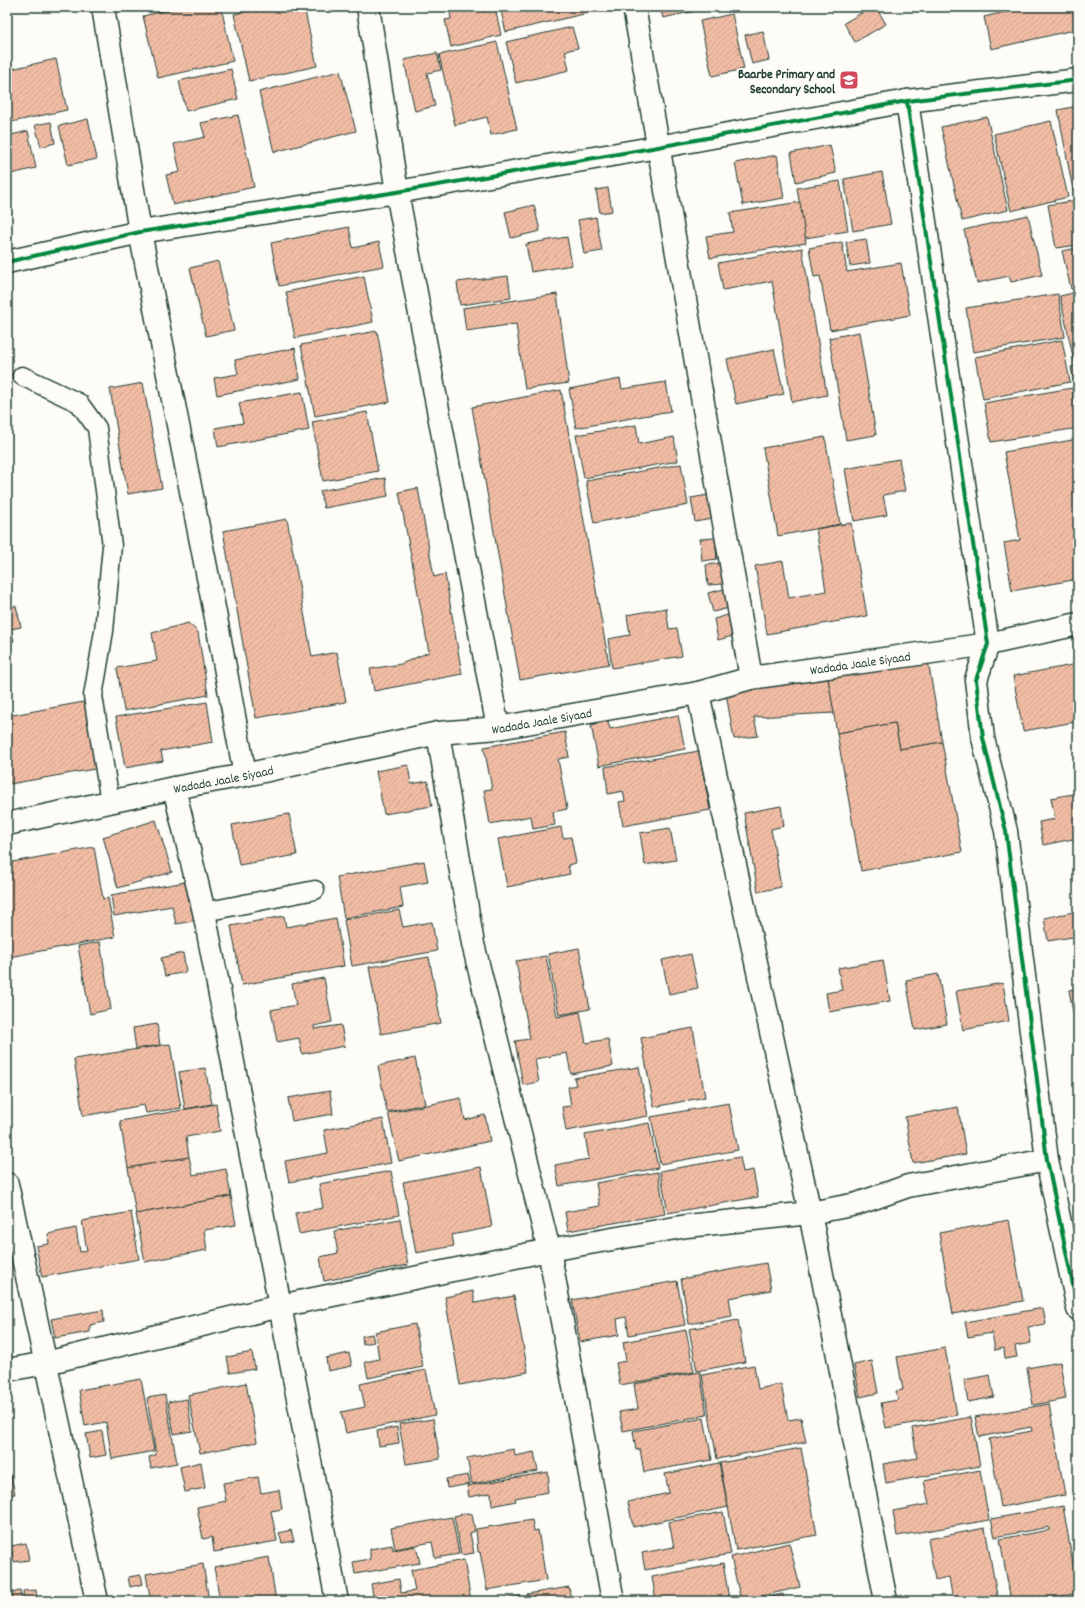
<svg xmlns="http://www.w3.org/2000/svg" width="1085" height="1608" viewBox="0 0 1085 1608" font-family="Dekko,sans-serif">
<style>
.building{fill:url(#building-hatch);stroke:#1f3d34}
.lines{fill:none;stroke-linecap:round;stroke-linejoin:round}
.service-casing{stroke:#1f3d34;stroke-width:21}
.minor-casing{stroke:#1f3d34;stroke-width:25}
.tertiary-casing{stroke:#1f3d34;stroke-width:25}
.secondary-casing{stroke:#1f3d34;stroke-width:25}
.service{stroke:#fdfcf7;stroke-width:18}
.minor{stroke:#fdfcf7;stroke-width:22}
.tertiary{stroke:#fdfcf7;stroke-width:22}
.secondary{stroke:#fdfcf7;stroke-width:22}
.cycleway-casing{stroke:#fdfcf7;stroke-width:6}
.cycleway{stroke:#00873e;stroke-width:4}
.labels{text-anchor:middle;stroke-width:3.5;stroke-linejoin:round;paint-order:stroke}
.poi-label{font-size:13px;font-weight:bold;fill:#1f3d34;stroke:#fdfcf7;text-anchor:end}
.street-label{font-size:13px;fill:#1f3d34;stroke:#fdfcf7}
</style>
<defs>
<pattern id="building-hatch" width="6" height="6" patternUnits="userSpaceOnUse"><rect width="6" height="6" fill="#f1bca4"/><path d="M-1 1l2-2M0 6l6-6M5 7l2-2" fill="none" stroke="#cea28e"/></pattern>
</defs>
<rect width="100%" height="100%" fill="#fdfcf7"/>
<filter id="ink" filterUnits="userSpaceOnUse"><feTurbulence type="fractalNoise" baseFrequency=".025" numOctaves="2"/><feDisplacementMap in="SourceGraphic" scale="8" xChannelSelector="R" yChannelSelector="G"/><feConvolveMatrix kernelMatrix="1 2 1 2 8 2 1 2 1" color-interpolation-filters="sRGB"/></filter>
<g filter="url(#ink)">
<g class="building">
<polygon points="181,7 221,7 233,61 158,78 143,16"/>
<polygon points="266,7 304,7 317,66 249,81 234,14"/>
<polygon points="449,7 495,7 501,35 451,47 445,20 451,19"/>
<polygon points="500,7 586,7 588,13 506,32"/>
<polygon points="660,7 714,7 663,18"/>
<polygon points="872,7 876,7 886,24 855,42 844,23"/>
<polygon points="1026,7 1078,7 1078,29 991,49 984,17"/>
<polygon points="732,14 744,69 712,76 700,21"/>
<polygon points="572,27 578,48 565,51 569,70 516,83 506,42"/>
<polygon points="763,31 769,60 752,64 745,35"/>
<polygon points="497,42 517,129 491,135 487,117 455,125 439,55"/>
<polygon points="437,53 441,70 427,73 435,106 415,111 404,60"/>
<polygon points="56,59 67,110 7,123 7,70"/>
<polygon points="231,69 238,99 186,111 179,81"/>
<polygon points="340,71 356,131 274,152 259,92"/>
<polygon points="1078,106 1078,195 1074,196 1058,110"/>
<polygon points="238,115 254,187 173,205 166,175 180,172 174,144 205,137 201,123"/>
<polygon points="987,117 1008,210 962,221 941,127"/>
<polygon points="88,119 97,159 68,165 59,126"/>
<polygon points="1051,121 1068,197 1011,211 994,134"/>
<polygon points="51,122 55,143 41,147 35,125"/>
<polygon points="28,131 36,168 7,175 7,136"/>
<polygon points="830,145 836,173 796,182 791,153"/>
<polygon points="777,155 784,198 743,205 735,163"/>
<polygon points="882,172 891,224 853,231 844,179"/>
<polygon points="840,181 848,231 805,238 797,188"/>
<polygon points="608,188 612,211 600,213 596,190"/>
<polygon points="1078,200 1078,245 1056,248 1048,205"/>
<polygon points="800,202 806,243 710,258 706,236 733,232 730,213"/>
<polygon points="534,205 540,231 511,238 505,212"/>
<polygon points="1028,215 1042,275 1011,282 1009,276 977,283 964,230"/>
<polygon points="596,217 602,251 584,254 578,220"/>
<polygon points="349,227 353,248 379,242 384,266 279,286 271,243"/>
<polygon points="567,237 572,265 531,272 526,244"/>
<polygon points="866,239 870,263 850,266 846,242"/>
<polygon points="842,242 847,272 901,263 910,315 830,330 820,276 814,277 809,248"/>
<polygon points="802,248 827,395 792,402 772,281 723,290 718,263"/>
<polygon points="1078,248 1078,288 1071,289 1062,251"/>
<polygon points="218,261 234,330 206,336 190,268"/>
<polygon points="364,276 373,322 295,338 286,292"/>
<polygon points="508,276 511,298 460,305 457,282"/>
<polygon points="1078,292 1078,366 1075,366 1060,296"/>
<polygon points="557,294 569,383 525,389 516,324 466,331 463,308"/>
<polygon points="1058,294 1065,337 973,352 966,308"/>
<polygon points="377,331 390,402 315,416 301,345"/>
<polygon points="859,332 876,435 846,440 829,338"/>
<polygon points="1062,340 1070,382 983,399 975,357"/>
<polygon points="295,348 300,379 217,395 214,378 238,374 235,360"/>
<polygon points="774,349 784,394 736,404 727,359"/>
<polygon points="1078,366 1078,404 1071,367"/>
<polygon points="620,379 622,389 666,382 671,411 576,428 569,389"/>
<polygon points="143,383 162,488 128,494 110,389"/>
<polygon points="1072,388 1078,428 991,442 984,403"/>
<polygon points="561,390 609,664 520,680 472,407"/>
<polygon points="302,392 309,430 218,447 215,428 243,423 239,403"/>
<polygon points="367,412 378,471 323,481 312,422"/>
<polygon points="636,425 639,444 674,437 678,461 584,478 576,435"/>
<polygon points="825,437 840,524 778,536 763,448"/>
<polygon points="1078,439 1078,579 1012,591 1004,543 1020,540 1004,452"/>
<polygon points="899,459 905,491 883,495 887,515 854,521 845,469"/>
<polygon points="681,464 688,505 594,523 586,481"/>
<polygon points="385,478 388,496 324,508 320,491"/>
<polygon points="418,488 434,577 445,574 462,674 374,691 370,669 401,664 429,652 399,492"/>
<polygon points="708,495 712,519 695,522 691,498"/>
<polygon points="287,519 312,657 337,652 346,702 256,718 223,531"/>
<polygon points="851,523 867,616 767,634 755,566 783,561 789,598 826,591 816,529"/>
<polygon points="715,538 717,559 702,561 700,539"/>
<polygon points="722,563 723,584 708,585 706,565"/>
<polygon points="728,588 733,607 713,612 708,593"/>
<polygon points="16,606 21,627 11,629 14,641 7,643 7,607"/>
<polygon points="666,608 669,629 677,628 682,656 612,668 608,639 630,635 627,615"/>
<polygon points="731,614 736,635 718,640 714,619"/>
<polygon points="188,623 198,632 208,695 124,711 117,668 157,661 152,633"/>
<polygon points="928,661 942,742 900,749 895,723 837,733 828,679"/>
<polygon points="1078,664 1078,735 1075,722 1023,731 1013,676"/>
<polygon points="828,679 834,713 754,717 758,736 734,739 725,688"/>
<polygon points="89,701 100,768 10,784 7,770 7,716"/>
<polygon points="207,702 213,742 161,751 163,761 125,768 116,717"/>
<polygon points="678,715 685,749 599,766 591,725 608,721 610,729"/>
<polygon points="895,723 900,749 942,742 962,852 861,871 837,733"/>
<polygon points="565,732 569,757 558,759 567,809 553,812 555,825 533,829 531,816 490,824 484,790 492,789 484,747"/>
<polygon points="699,751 710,810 623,826 619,802 625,801 623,791 608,794 605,767"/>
<polygon points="408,765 411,784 428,781 432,806 384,814 376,771"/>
<polygon points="1078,793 1078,838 1043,845 1039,822 1055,819 1051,798"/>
<polygon points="781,806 784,826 771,829 781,887 758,892 744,813"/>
<polygon points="289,814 297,855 239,865 232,825"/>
<polygon points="156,820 172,872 118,888 103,837"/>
<polygon points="561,827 563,838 571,837 576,863 568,865 570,874 507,887 498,839"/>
<polygon points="670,828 676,860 645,865 640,833"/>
<polygon points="94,847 103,899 108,898 115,937 9,957 7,943 7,863"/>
<polygon points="424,861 428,882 400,887 403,907 344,918 337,877"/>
<polygon points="191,881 198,920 176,924 172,906 114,916 111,895"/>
<polygon points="399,910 403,927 432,922 437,951 352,966 344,920"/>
<polygon points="1078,911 1078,936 1048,941 1044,918"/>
<polygon points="284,916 286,927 336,918 344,966 242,985 231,926"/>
<polygon points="100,942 111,1009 90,1014 78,946"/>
<polygon points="579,948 590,1009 559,1015 548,954"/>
<polygon points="183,953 186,972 165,976 161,958"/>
<polygon points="691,954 698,988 669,994 662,960"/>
<polygon points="546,956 557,1017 580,1012 586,1043 608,1039 613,1066 571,1074 567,1053 535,1059 539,1082 523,1085 515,1041 530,1039 516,961"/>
<polygon points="429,957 441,1023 381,1034 369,967"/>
<polygon points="883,960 890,1001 829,1012 826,993 842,990 838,968"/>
<polygon points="938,974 947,1024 915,1030 906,980"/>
<polygon points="324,978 332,1022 314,1026 314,1029 341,1025 345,1046 302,1054 299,1038 277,1042 271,1010 296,1005 292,984"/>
<polygon points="1003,983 1009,1021 963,1030 956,991"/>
<polygon points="1078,988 1078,1017 1074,1018 1069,990"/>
<polygon points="157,1024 160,1045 136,1049 133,1028"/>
<polygon points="693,1028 705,1097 654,1107 641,1038"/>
<polygon points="170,1044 181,1108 146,1113 144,1105 83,1116 74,1059"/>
<polygon points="415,1058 425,1104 387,1112 378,1066"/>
<polygon points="639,1067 648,1116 566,1131 562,1107 571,1106 568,1087 576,1085 574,1078"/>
<polygon points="205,1068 212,1104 185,1109 179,1072"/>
<polygon points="330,1091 333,1114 292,1121 288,1098"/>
<polygon points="461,1098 465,1120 485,1115 490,1141 399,1161 388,1113"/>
<polygon points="729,1103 738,1150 660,1164 651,1117"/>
<polygon points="216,1104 220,1131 186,1137 189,1157 128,1168 120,1121"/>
<polygon points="958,1107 966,1154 913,1163 905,1117"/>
<polygon points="383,1119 391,1163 289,1182 285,1161 328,1153 324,1130"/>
<polygon points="649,1123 658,1168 559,1186 555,1165 589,1159 585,1135"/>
<polygon points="189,1157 193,1175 226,1169 231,1196 136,1214 128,1168"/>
<polygon points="740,1157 743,1172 753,1170 758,1197 668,1213 660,1171"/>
<polygon points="481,1167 492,1227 452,1235 454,1246 416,1253 403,1182"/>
<polygon points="391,1171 399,1215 299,1234 295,1213 323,1208 319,1184"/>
<polygon points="658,1172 665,1214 568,1231 565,1212 600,1206 596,1183"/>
<polygon points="231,1196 236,1225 204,1230 207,1250 145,1262 136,1214"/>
<polygon points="131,1212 139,1259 42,1277 36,1246 49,1244 48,1234 76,1228 80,1252 87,1251 82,1221"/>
<polygon points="400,1219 408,1265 324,1281 320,1257 338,1253 334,1231"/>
<polygon points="1009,1220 1023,1301 953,1314 939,1233"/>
<polygon points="766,1263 771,1290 729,1298 732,1316 689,1324 681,1279"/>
<polygon points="677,1281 685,1325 629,1335 626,1317 617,1319 619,1335 580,1342 572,1300"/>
<polygon points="473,1291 475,1303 514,1296 528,1372 460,1385 445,1297"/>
<polygon points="1043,1308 1046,1324 1028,1327 1031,1343 1015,1346 1017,1357 1005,1359 1004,1348 995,1350 992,1333 968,1337 965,1322"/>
<polygon points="103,1310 104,1322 90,1325 90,1332 55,1338 51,1319"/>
<polygon points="738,1320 745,1362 697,1371 689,1329"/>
<polygon points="415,1324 423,1367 368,1378 365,1362 379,1359 375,1332"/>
<polygon points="686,1330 694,1372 620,1385 616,1363 626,1361 623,1342"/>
<polygon points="372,1334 374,1342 363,1344 362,1336"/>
<polygon points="945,1348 957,1415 886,1428 881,1403 898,1400 896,1391 903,1390 897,1357"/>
<polygon points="252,1352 255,1369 230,1373 227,1357"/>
<polygon points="349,1353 352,1366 328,1371 326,1358"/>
<polygon points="872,1361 878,1393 860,1397 854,1365"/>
<polygon points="1060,1362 1066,1399 1033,1405 1027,1368"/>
<polygon points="754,1365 758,1389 781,1384 788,1420 801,1418 806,1442 717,1459 702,1375"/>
<polygon points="426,1370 435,1415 346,1433 341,1412 365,1407 360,1384"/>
<polygon points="700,1372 707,1415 623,1431 619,1412 638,1409 634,1384"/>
<polygon points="990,1375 994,1397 968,1402 964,1380"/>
<polygon points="141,1379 154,1451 112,1459 106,1422 85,1426 79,1390"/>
<polygon points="246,1383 257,1442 200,1453 188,1395"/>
<polygon points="165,1395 177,1463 151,1468 149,1457 156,1455 147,1398"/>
<polygon points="187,1399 192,1431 174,1434 168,1402"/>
<polygon points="1049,1404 1065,1495 1001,1507 989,1439 1032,1431 1031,1427 979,1437 975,1417"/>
<polygon points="971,1417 980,1466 886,1483 883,1464 917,1458 912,1428"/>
<polygon points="704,1418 712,1460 644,1472 640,1449 636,1450 633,1431"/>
<polygon points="433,1419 440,1459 406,1464 399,1424"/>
<polygon points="397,1427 399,1443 379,1446 377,1431"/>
<polygon points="102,1431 106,1455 90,1458 86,1434"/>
<polygon points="801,1448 817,1535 736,1550 720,1463"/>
<polygon points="514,1449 515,1456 534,1452 538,1471 472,1484 467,1458"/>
<polygon points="201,1462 205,1488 185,1492 180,1467"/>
<polygon points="719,1463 728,1507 633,1527 628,1502 669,1493 665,1474"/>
<polygon points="980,1470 989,1520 897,1536 893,1511 929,1504 924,1481"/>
<polygon points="548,1472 549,1482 547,1483 548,1492 515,1498 516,1501 492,1506 491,1493 469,1497 467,1486"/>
<polygon points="11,1475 15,1494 7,1495 7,1476"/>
<polygon points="468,1475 470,1484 447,1488 446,1479"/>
<polygon points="258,1477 261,1493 279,1490 282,1509 271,1511 277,1541 214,1552 212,1537 203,1539 197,1507 226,1501 223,1483"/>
<polygon points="1063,1506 1078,1593 1035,1601 1011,1601 1000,1539 1049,1530 1049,1527 995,1537 991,1519"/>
<polygon points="723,1512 731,1554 645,1570 642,1553 674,1547 669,1522"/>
<polygon points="467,1513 472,1514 475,1531 470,1533 474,1553 461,1555 454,1516"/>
<polygon points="452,1517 459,1554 435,1558 432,1542 395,1549 391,1528"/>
<polygon points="532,1520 534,1531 538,1530 546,1580 487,1590 480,1552 478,1552 476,1529"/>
<polygon points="985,1528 998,1601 953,1601 949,1577 935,1580 928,1539"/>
<polygon points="291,1530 294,1541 282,1543 279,1533"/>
<polygon points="26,1543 29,1560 14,1562 11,1546"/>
<polygon points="789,1543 800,1587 741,1601 731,1557"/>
<polygon points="392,1545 393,1550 416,1546 420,1563 355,1574 353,1562 370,1559 370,1549"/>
<polygon points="269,1557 276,1601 220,1601 214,1567"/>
<polygon points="464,1560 471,1601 374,1601 371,1584 399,1579 401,1593 415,1591 411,1570"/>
<polygon points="723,1563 729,1599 721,1601 656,1601 652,1577"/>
<polygon points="203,1564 209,1601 130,1601 150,1598 146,1574"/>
<polygon points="141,1575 143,1584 130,1587 128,1577"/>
<polygon points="569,1587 571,1601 528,1601 527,1594"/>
<polygon points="36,1590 37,1601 24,1601 23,1591"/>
<polygon points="20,1591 22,1601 7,1601 7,1594"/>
<polygon points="783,1594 784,1601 752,1601"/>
<polygon points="521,1596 522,1601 497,1601 496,1600"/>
</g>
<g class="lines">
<defs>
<g id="service">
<polyline points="22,376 79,403 97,428 112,546 104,631 93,696 110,802"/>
<polyline points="204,912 315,890"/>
</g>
<g id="minor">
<polyline points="103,7 140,232 215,613 245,775"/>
<polyline points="368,7 397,192 498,728"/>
<polyline points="634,7 751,678"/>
<polyline points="907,101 988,644 976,680 983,738 1006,831 1047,1160 1078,1309"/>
<polyline points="7,262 140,232 397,192 658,147 907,101 1078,80"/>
<polyline points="698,693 810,1213 886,1601"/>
<polyline points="438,733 473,944 549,1250 613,1601"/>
<polyline points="174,788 204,912 337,1601"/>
<polyline points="7,1370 46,1363 280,1306 549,1250 687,1226 810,1213 857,1204 908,1186 1047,1160"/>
</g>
<polyline id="tertiary" points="7,1184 97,1601"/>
<g id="secondary">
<path id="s1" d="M7,824l167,-36 71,-13 193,-42 60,-5 200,-35 53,-15 237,-34 90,-20"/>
</g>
</defs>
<use href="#service" class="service-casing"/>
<use href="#minor" class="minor-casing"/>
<use href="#tertiary" class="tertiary-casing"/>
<use href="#secondary" class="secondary-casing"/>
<use href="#service" class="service"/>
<use href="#minor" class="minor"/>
<use href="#tertiary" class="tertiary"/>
<use href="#secondary" class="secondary"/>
<defs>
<g id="cycleway">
<polyline points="907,101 988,644 976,680 983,738 1006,831 1047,1160 1078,1309"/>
<polyline points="7,262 140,232 397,192 658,147 907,101 1078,80"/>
</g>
</defs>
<use href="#cycleway" class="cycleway-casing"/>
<use href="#cycleway" class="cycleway"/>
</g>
</g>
<defs>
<symbol id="school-square" viewBox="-11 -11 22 22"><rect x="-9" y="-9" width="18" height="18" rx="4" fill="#d1495b" stroke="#fdfcf7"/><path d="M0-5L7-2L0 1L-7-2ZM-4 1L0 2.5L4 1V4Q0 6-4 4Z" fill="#fff"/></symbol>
</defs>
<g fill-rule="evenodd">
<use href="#school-square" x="838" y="69" width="22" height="22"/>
</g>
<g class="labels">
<g class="poi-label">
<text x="835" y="78">Baarbe Primary and<tspan x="835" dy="15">Secondary School</tspan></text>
</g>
<g class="street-label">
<text dy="5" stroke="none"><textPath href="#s1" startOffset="869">Wadada Jaale Siyaad</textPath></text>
<text dy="5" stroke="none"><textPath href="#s1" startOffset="545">Wadada Jaale Siyaad</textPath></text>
<text dy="5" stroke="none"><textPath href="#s1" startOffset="221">Wadada Jaale Siyaad</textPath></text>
</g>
</g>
<rect width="1085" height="1608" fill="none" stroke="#fdfcf7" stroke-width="24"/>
<rect x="12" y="12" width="1061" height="1584" fill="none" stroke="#1f3d34" stroke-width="1.5" filter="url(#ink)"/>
</svg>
